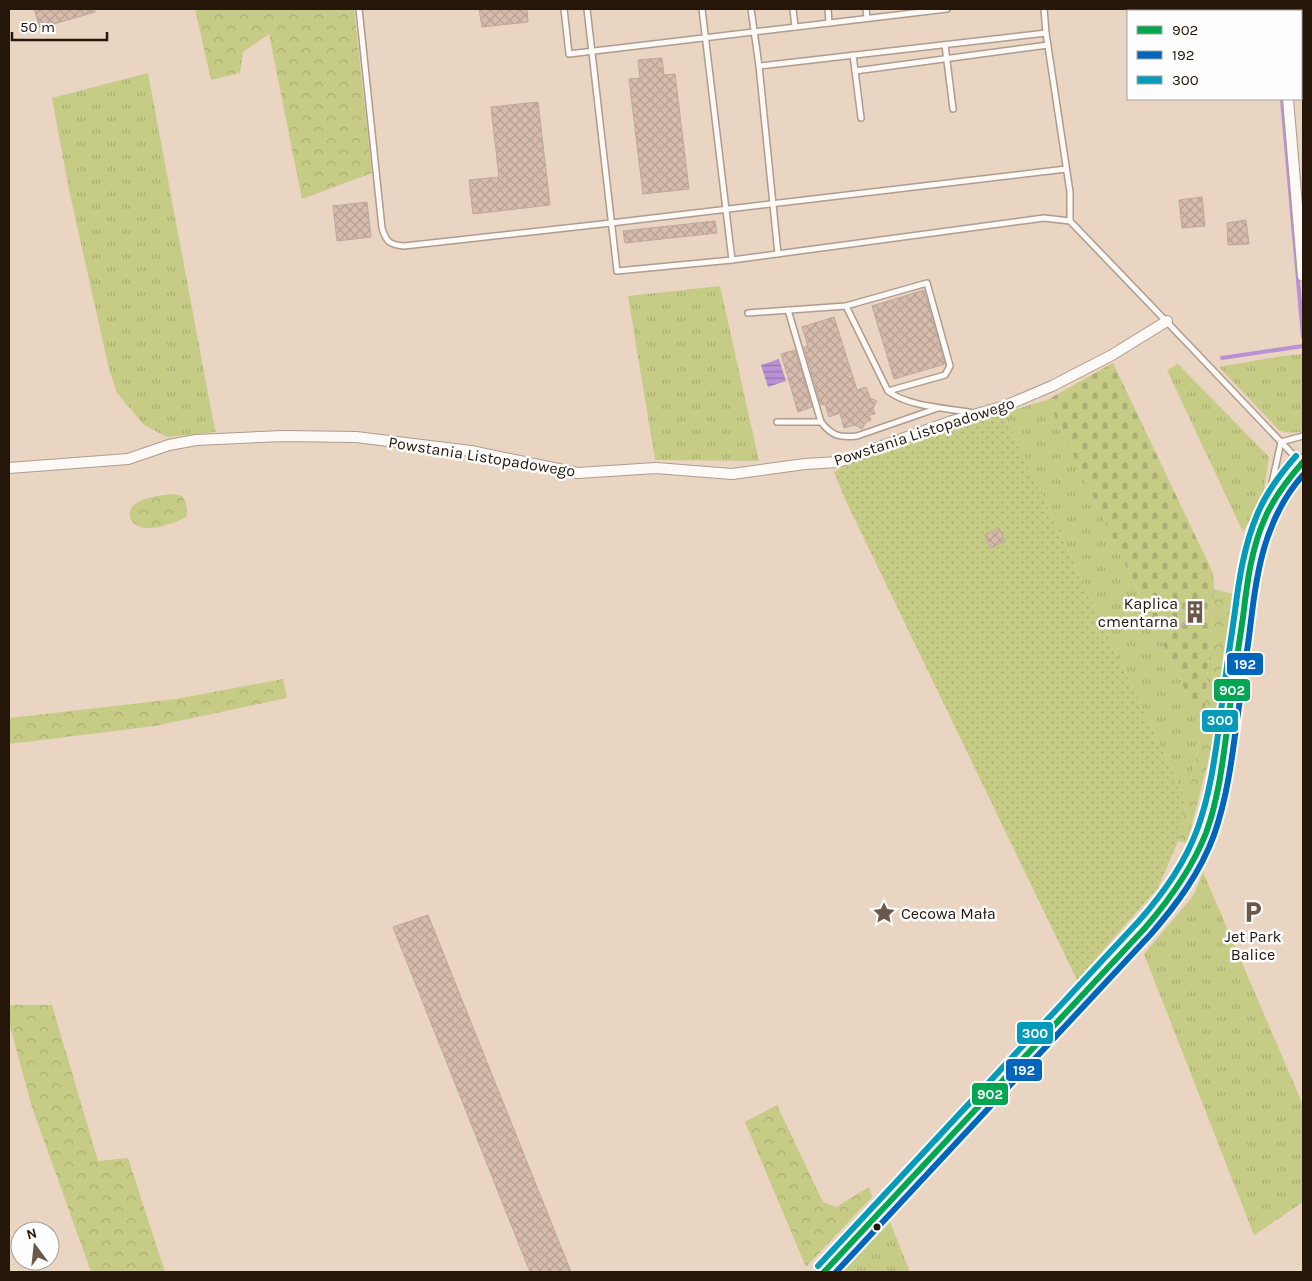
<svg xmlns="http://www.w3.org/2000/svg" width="1312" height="1281" viewBox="0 0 1312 1281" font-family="Karla,sans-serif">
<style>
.grass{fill:url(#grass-tufts)}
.forest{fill:url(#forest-crowns)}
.cemetery{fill:url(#cemetery-stones)}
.park{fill:url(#park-dots)}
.water{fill:url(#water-rules)}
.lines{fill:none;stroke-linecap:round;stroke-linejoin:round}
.stream{stroke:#b792d4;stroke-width:4}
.building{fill:url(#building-cross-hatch);stroke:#bca99d}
.lane-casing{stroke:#ae9c8e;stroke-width:8}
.street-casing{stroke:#ae9c8e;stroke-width:12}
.secondary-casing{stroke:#ae9c8e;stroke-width:18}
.lane{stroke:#fcf9f6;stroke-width:5}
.street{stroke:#fcf9f6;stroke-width:10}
.secondary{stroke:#fcf9f6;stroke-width:15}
.bus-1-casing{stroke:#fdfdfd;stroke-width:10}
.bus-2-casing{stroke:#fdfdfd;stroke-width:10}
.bus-3-casing{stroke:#fdfdfd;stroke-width:10}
.bus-1{stroke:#00a651;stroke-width:6}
.bus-2{stroke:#0065bd;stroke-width:6}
.bus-3{stroke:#049aba;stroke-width:6}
.bus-dot{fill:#251609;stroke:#fdfdfd;stroke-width:2}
.labels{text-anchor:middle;stroke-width:5;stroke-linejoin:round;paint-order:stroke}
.street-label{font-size:16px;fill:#251609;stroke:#fdfdfd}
.poi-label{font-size:16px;fill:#251609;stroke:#fdfdfd;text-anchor:end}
.line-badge{stroke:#fdfdfd;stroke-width:2}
.badge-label{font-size:14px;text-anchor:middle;font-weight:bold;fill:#fff}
</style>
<defs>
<pattern id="grass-tufts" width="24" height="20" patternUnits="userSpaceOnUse" patternTransform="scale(1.25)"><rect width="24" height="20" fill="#c6cc85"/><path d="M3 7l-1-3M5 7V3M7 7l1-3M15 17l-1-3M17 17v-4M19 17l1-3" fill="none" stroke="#aaae72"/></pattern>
<pattern id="forest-crowns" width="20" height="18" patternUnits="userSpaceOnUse" patternTransform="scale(1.25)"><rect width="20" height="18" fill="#c6cc85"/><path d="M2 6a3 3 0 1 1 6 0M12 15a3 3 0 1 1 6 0" fill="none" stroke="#aaae72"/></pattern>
<pattern id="cemetery-stones" width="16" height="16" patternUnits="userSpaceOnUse" patternTransform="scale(1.25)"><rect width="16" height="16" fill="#c6cc85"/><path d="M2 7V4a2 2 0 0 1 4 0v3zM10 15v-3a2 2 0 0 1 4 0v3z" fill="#aaae72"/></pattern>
<pattern id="park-dots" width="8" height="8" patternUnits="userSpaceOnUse" patternTransform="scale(1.25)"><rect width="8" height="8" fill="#c6cc85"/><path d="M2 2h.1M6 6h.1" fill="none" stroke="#aaae72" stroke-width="1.8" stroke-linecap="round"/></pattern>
<pattern id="water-rules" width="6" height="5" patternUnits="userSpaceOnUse" patternTransform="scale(1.25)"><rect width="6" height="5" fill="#b792d4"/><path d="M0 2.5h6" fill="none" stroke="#9576aa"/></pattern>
<pattern id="building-cross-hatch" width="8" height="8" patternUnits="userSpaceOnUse" patternTransform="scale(1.25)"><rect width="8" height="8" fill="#d7bbac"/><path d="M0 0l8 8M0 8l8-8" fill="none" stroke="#b8a093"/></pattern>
</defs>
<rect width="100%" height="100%" fill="#ead4c2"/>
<g class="grass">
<polygon points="148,73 213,420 216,432 167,437 144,425 117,393 109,369 69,190 52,98"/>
<polygon points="720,286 759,461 655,460 628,296"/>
<path d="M1303,354v77c-8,2 -14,2 -23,0l-61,-64 63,-11z"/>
<polygon points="1178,364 1269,457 1263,497 1243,532 1167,370"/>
<polygon points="1047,400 1203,728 1186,800 1003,413"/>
<polygon points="1203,872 1303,1105 1303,1202 1254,1235 1144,954 1194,895"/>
<polygon points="890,1222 910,1272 838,1272"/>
</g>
<g class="forest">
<polygon points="195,9 354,9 372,173 302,199 269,34 243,52 240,73 211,80"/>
<path d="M174,494l8,2c4,7 7,13 4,21 -11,6 -33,14 -45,10 -5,-1 -10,-5 -11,-10 -4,-19 32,-22 44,-23z"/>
<polygon points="1214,589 1237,595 1220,716 1187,843 1178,841 1186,800 1203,728"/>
<polygon points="283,679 287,698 155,726 9,744 9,718 176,699"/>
<polygon points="9,1005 52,1005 98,1161 128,1158 165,1272 91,1272 32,1107 9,1023"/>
<polygon points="777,1105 823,1202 836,1207 869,1187 872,1197 806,1267 745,1122"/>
</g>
<polygon class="cemetery" points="1113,363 1213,573 1214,589 1203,728 1047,400"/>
<polygon class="park" points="1003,413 1186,800 1178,841 1158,888 1077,980 845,499 834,472 856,460 959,422"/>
<polygon class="water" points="779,359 786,381 768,387 761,365"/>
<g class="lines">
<g class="stream">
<polyline points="1274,9 1274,11"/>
<polyline points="1282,99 1303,337"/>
<polyline points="1222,358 1303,346"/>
</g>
</g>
<g class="building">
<polygon points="34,9 94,9 95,12 40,28"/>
<polygon points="479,9 527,9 528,22 482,27"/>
<polygon points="662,58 664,75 675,74 689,189 643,194 629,79 640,78 638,60"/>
<polygon points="538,102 550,205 473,214 469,180 499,177 491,107"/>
<polygon points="1202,197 1205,226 1182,228 1179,200"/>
<polygon points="367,202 371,237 337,241 333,206"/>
<polygon points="1246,220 1249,244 1228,245 1227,223"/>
<polygon points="715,221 717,233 625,243 623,231"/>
<polygon points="924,290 945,364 894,379 872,306"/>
<polygon points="834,317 857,390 866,387 870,398 877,401 873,408 875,414 869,415 871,420 866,422 862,429 855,425 844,428 840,413 829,417 825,404 821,405 804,347 808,346 802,327"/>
<polygon points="795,350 812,407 798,412 781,354"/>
<polygon points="999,528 1005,541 991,548 985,535"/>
<polygon points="1197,603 1204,604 1201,624 1180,626 1189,618 1184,607 1190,604"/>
<polygon points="428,915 571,1272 530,1272 393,927"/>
</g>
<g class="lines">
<defs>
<g id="lane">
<path d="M359,9l23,219c4,14 8,17 22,18l207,-23 455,-54"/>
<polyline points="564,9 569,54 947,9"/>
<polyline points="587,9 617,271 732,260 1044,218 1070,221 1188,344 1300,462"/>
<polyline points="702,9 732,260"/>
<polyline points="751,9 759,66 778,254"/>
<polyline points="793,9 795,27"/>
<polyline points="828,9 829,23"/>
<polyline points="866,9 867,18"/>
<polyline points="1044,9 1046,33 1070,192 1070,221"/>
<polyline points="945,45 953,109"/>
<polyline points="853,55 861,118"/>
<polyline points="759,66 1046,33"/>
<polyline points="855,71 1048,45"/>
<polyline points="846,306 927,283 950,366 945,375 888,391"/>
<path d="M788,310l33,112c11,14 19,16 36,14l81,-28"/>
<path d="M748,313l98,-7 42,85c20,16 60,17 86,22"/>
<polyline points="777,422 821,422"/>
<polyline points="1272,495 1272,483 1281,442 1303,436"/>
</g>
<g id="street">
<polyline points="1280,9 1280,11"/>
<polyline points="1288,99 1303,276"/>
<polyline points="9,468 128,459 169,445 196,440 283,436 356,437 471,451 578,473 656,468 732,474 805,464 838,462 952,421 1005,406 1052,386 1112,355 1167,321"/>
</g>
<path id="secondary" d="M824,1272l321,-344c21,-24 42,-50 55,-81 17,-39 23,-83 28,-125 4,-31 9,-62 13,-94 9,-64 14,-118 62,-166"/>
</defs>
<use href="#lane" class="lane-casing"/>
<use href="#street" class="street-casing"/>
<use href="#secondary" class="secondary-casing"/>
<use href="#lane" class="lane"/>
<use href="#street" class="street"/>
<use href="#secondary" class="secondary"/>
<defs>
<path id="bus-1" d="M824,1272l321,-344c25,-29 47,-59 61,-95 13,-36 17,-74 22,-111 4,-35 10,-70 15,-105 4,-33 8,-68 22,-99 9,-21 23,-39 38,-56"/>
<path id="bus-2" d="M836,1272l315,-338c26,-30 49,-61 63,-99 13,-37 18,-76 23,-115 4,-27 8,-55 12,-83 7,-59 13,-116 54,-162"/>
<path id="bus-3" d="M818,1266l320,-344c25,-28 46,-57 59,-92 13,-35 18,-73 23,-110 4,-37 10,-73 15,-109 4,-32 9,-65 22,-96 9,-22 23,-41 39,-59"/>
</defs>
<use href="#bus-1" class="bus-1-casing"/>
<use href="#bus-2" class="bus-2-casing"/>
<use href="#bus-3" class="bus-3-casing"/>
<use href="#bus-1" class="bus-1"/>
<use href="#bus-2" class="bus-2"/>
<use href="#bus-3" class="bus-3"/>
</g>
<defs>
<symbol id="building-bare" viewBox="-9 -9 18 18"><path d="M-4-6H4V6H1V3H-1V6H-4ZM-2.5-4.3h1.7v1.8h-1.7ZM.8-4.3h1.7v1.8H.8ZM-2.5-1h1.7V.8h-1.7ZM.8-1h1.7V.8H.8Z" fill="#6a584a" stroke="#fdfdfd" stroke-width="2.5" paint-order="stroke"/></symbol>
<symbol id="parking-bare" viewBox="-9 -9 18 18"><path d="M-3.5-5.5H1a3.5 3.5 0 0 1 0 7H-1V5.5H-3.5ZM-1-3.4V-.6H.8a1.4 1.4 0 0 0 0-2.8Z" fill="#6a584a" stroke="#fdfdfd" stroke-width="2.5" paint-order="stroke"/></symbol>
<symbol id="sight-bare" viewBox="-9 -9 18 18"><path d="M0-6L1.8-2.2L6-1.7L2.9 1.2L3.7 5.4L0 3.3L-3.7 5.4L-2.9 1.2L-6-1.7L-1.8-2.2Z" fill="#6a584a" stroke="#fdfdfd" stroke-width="2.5" paint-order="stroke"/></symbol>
</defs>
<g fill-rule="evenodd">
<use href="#building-bare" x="1179" y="596" width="32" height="32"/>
<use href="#parking-bare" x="1237" y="896" width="32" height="32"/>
<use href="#sight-bare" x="868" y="897" width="32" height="32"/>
</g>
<circle class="bus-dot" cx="877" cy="1227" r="4.5"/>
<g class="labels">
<g class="street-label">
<text transform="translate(924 431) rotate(-18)" y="6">Powstania Listopadowego</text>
<text transform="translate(482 456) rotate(9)" y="6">Powstania Listopadowego</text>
</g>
<g class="poi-label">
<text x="1178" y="609">Kaplica<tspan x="1178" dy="18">cmentarna</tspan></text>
<text x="901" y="919" text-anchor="start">Cecowa Mała</text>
<text x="1253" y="942" text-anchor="middle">Jet Park<tspan x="1253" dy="18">Balice</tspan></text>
</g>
</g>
<g class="line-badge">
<rect x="1226" y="652" width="38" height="24" rx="5" fill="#0065bd"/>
<rect x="1213" y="678" width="38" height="24" rx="5" fill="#00a651"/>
<rect x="1201" y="709" width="38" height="24" rx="5" fill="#049aba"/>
<rect x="1016" y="1021" width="38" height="24" rx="5" fill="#049aba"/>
<rect x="1005" y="1058" width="38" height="24" rx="5" fill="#0065bd"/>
<rect x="971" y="1082" width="38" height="24" rx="5" fill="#00a651"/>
</g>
<g class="badge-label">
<text x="1245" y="669">192</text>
<text x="1232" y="695">902</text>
<text x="1220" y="725">300</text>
<text x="1035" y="1038">300</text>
<text x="1024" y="1075">192</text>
<text x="990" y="1099">902</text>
</g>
<rect width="1312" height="1281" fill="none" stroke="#251609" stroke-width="20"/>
<rect x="1127" y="10" width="175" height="90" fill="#fdfdfd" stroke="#a7a19b"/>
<rect x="1137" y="26" width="25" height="8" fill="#00a651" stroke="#a7a19b"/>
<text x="1172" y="35" font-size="15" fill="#251609">902</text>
<rect x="1137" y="51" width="25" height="8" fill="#0065bd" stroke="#a7a19b"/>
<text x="1172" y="60" font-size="15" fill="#251609">192</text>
<rect x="1137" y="76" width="25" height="8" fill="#049aba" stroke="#a7a19b"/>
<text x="1172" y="85" font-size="15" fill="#251609">300</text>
<g transform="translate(35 1246) rotate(345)"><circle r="24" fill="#fdfdfd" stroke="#a7a19b"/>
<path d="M0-4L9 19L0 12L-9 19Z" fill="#6a584a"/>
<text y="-8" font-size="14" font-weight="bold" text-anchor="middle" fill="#251609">N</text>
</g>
<path d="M12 32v8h95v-8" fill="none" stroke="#251609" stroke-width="2.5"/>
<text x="20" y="32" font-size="15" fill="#251609" stroke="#fdfdfd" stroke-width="4" paint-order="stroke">50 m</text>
</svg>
